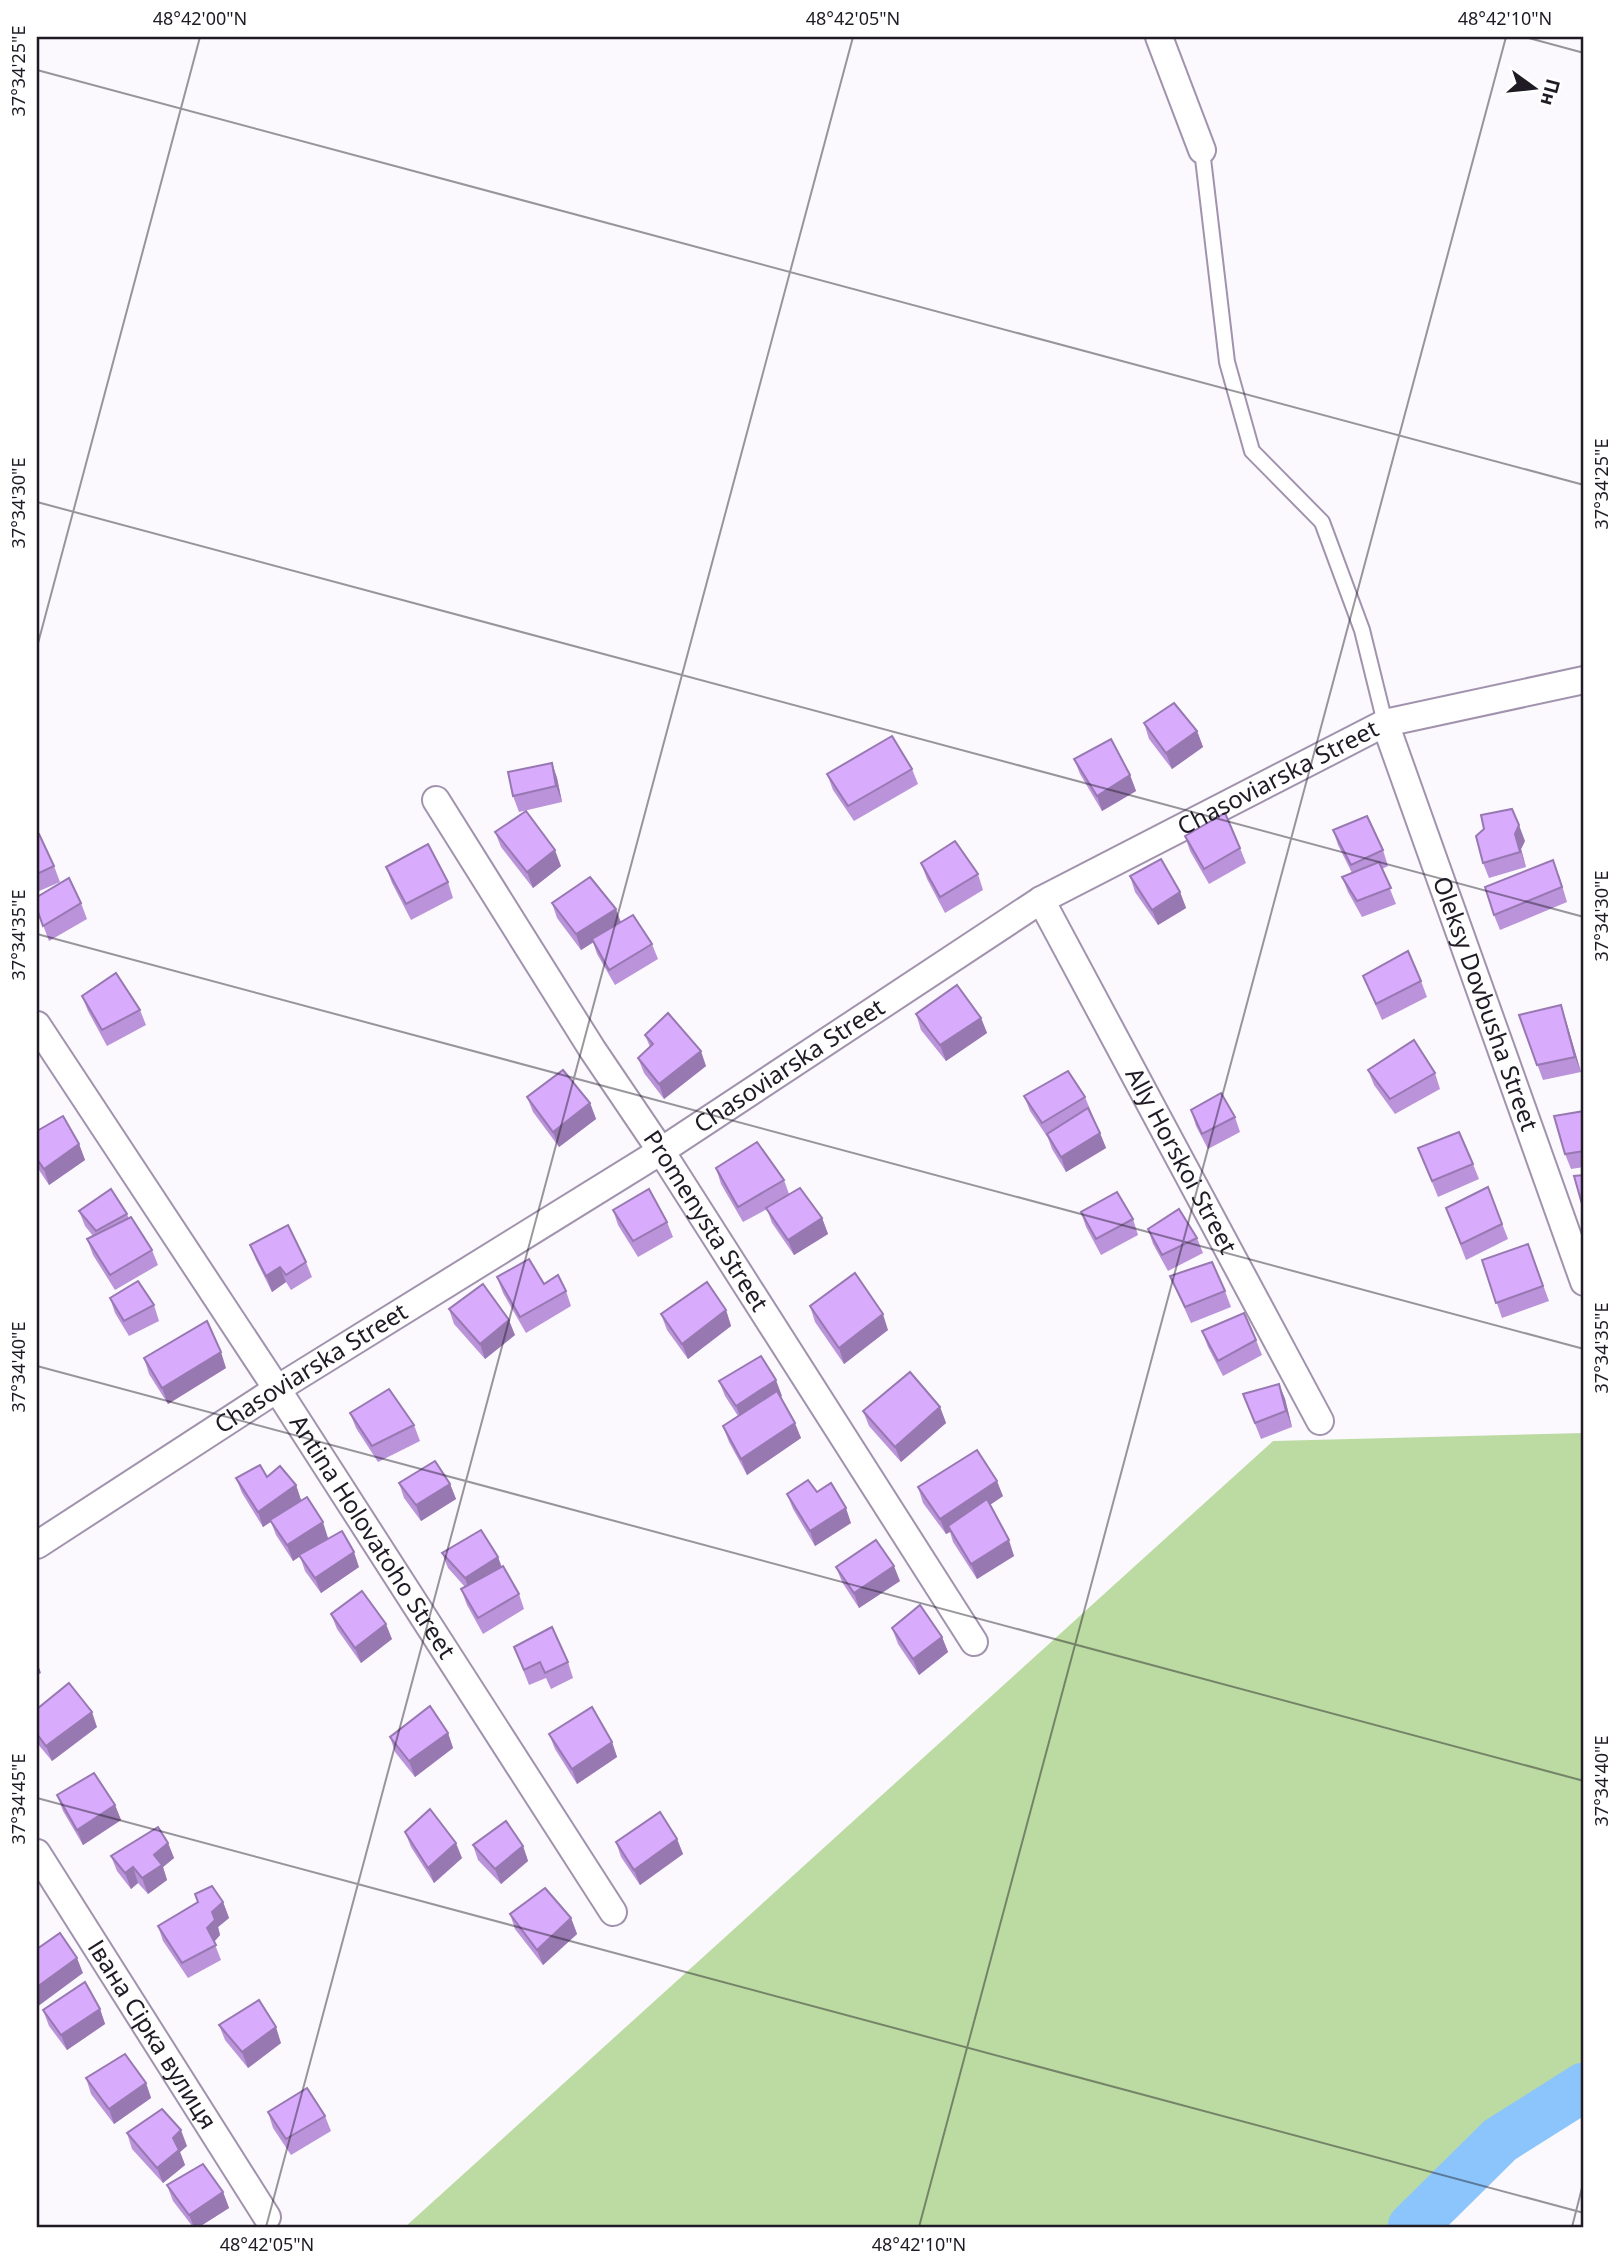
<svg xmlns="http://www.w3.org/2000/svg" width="1621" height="2264" viewBox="0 0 1621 2264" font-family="'Noto Sans',sans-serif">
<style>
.green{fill:#bcdba2}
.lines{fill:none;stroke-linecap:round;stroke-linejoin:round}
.river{stroke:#8bc5fb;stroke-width:49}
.service-casing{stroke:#a193ad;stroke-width:18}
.minor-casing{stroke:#a193ad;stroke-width:30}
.service{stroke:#fff;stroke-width:14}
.minor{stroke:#fff;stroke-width:26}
.wall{fill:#ba93da}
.shaded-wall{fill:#9778b1}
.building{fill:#d8abfd;stroke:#9778b1;stroke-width:2}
.ticks{fill:none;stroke:#1f1a24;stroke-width:2;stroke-opacity:0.45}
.labels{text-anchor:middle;stroke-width:5;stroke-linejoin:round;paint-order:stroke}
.street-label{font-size:24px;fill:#1f1a24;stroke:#fff}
.neatline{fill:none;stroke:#1f1a24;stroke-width:2.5}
.ticks-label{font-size:18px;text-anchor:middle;fill:#1f1a24}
</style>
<rect width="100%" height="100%" fill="#fbf8fe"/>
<polygon class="green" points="1584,1433 1584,2087 1500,2140 1412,2227 405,2227 1273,1441"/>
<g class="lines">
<polyline class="river" points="1412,2227 1500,2140 1584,2087"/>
<defs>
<polyline id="service" points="1202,150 1227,362 1252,451 1322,522 1362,630 1385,723"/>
<g id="minor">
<polyline points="1159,37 1202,150"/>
<path id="s1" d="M1385,723l199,559"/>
<path id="s2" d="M436,800l156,249 69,102 313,491"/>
<path id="s3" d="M1041,900l279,521"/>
<path id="s4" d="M37,1025l240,364 336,523"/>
<path id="s5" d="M37,1545l240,-156 384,-238 380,-251 344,-177 199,-43"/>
<path id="s6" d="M37,1853l230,364"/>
</g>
</defs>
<use href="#service" class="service-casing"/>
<use href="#minor" class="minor-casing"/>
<use href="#service" class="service"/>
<use href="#minor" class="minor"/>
</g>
<g class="wall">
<polygon points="1144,723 1197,731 1203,747 1172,769 1149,739"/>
<polygon points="1074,759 1130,775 1136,791 1102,811 1080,774"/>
<polygon points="552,763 557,778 562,802 519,812 513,796"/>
<polygon points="912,769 918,784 854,821 833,790 827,774"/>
<polygon points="1333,830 1383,850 1388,866 1382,869 1396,904 1362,917 1348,892 1342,877 1352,873 1338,845"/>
<polygon points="495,832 561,866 533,888 501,847"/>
<polygon points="37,835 54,866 60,882 37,892"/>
<polygon points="1185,836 1240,848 1246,863 1209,884 1190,851"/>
<polygon points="1525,841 1521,849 1526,867 1489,878 1483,863"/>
<polygon points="921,863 978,874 983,890 945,913 927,879"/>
<polygon points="386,867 448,882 453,898 411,920 392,883"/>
<polygon points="1559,875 1567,902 1500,930 1494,915"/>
<polygon points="1130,876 1180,892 1186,908 1158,925 1135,892"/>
<polygon points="81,903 87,919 49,941 37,909"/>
<polygon points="552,903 616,909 621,922 652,944 658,959 615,985 597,954 593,942 581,950 557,918"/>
<polygon points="1363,976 1421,981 1427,997 1382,1020"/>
<polygon points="82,996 140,1010 146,1025 107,1046 88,1011"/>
<polygon points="916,1014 981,1018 987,1033 946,1061 921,1030"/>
<polygon points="1519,1015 1566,1021 1581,1072 1543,1080"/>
<polygon points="645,1035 706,1066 664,1099 644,1073 638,1058 650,1047"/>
<polygon points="1368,1070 1435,1073 1440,1089 1395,1114 1374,1085"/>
<polygon points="1024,1096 1085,1097 1106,1148 1066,1172 1052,1149 1048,1138 1030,1111"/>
<polygon points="527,1097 590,1103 596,1119 559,1147 533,1112"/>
<polygon points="1191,1110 1235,1117 1240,1132 1208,1149 1196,1126"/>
<polygon points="1584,1111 1584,1167 1571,1169 1565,1154"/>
<polygon points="37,1131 79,1144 85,1160 49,1185 37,1167"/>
<polygon points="1418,1148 1473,1164 1479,1179 1438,1197"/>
<polygon points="716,1168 784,1180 789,1194 822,1218 828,1234 794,1255 772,1223 767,1209 743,1222 721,1184"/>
<polygon points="1488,1187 1508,1239 1466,1260 1446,1208"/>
<polygon points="613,1210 667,1222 673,1237 638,1257 618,1225"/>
<polygon points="79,1211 127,1214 129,1219 152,1250 158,1265 115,1290 93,1255 87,1239 93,1236 85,1226"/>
<polygon points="1081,1212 1133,1219 1138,1235 1101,1255 1086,1227"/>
<polygon points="1148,1229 1197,1238 1203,1253 1168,1271 1153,1244"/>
<polygon points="1528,1244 1549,1301 1502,1318 1482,1260"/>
<polygon points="250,1245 306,1262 312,1277 291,1290 286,1282 272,1292 256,1260"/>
<polygon points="1170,1276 1225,1291 1231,1307 1191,1323"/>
<polygon points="497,1277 544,1284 566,1291 571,1306 526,1333 503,1293"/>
<polygon points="110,1298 154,1305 159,1321 129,1336 115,1313"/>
<polygon points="810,1306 888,1330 844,1364 815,1322"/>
<polygon points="449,1309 515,1335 485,1359 454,1324"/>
<polygon points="726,1310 731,1326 688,1359 667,1330 661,1314"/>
<polygon points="1202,1331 1256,1340 1262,1355 1223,1376 1208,1347"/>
<polygon points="144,1358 226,1368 168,1404 149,1374"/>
<polygon points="719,1381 782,1396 780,1397 801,1438 747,1475 729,1442 723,1426 738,1416 725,1396"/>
<polygon points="1279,1384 1285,1399 1292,1427 1261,1439 1243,1394"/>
<polygon points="940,1407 946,1423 901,1462 869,1426 863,1411"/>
<polygon points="350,1413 414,1425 420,1441 378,1462 356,1428"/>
<polygon points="267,1477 296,1485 301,1500 328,1538 315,1546 359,1567 321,1593 305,1571 300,1556 293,1561 276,1535 271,1522 263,1527 242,1493 236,1478"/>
<polygon points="399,1483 450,1484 456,1499 421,1521 404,1498"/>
<polygon points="918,1487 1003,1496 990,1505 1014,1556 977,1579 953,1542 950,1532 946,1534 923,1503"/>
<polygon points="817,1492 851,1523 815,1546 793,1509 787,1494"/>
<polygon points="442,1553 498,1557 502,1567 519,1594 524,1609 483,1634 467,1605 461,1589 465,1587 448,1568"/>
<polygon points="836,1567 900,1581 859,1608 842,1582"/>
<polygon points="331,1614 392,1639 361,1663 337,1629"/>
<polygon points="892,1628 942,1637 948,1652 919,1675 898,1644"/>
<polygon points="514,1647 568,1662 573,1678 551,1689 546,1678 529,1685"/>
<polygon points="37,1709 97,1727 52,1761 37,1743"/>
<polygon points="448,1733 453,1748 415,1777 395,1752 390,1737"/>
<polygon points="549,1734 612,1742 617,1757 577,1784 555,1749"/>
<polygon points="57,1795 115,1805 121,1820 83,1845 63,1811"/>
<polygon points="405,1832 462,1858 434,1883 411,1847"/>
<polygon points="677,1839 683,1854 640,1885 621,1857 616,1842"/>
<polygon points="168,1843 174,1858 163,1867 167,1880 148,1894 138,1883 131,1889 117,1871 111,1856"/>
<polygon points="473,1845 523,1846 528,1861 501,1884 478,1860"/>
<polygon points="223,1902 229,1918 218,1927 220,1935 214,1942 221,1960 188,1978 163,1941 158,1926"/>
<polygon points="510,1914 571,1918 577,1934 543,1965 515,1929"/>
<polygon points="100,2009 105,2024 67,2050 49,2026 43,2010"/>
<polygon points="219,2025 281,2043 248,2068 225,2040"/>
<polygon points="86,2078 146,2083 151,2098 114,2124 91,2094"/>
<polygon points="268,2112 325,2116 331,2131 291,2155 273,2128"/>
<polygon points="127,2133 187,2146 180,2152 185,2165 163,2183 132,2149"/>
<polygon points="167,2185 223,2192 229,2208 199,2227 193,2227 173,2201"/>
</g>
<g class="shaded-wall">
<polygon points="1197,731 1203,747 1172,769 1166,753"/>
<polygon points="552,763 557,778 562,802 556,786"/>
<polygon points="1130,775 1136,791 1102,811 1097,796"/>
<polygon points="1519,825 1525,841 1521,849 1526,867 1515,834"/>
<polygon points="555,850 561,866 533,888 527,872"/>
<polygon points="1180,892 1186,908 1158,925 1152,910"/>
<polygon points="616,909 621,925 581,950 576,934"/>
<polygon points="1561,1005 1566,1021 1581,1072 1575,1057"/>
<polygon points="981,1018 987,1033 946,1061 940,1045"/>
<polygon points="701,1051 706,1066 664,1099 659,1084"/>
<polygon points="590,1103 596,1119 559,1147 553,1132"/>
<polygon points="1100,1133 1106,1148 1066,1172 1061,1157"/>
<polygon points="79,1144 85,1160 49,1185 44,1169"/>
<polygon points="822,1218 828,1234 794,1255 788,1240"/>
<polygon points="280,1267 286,1282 272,1292 266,1276"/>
<polygon points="726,1310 731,1326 688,1359 682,1344"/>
<polygon points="883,1314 888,1330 844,1364 839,1348"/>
<polygon points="509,1320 515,1335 485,1359 480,1344"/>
<polygon points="221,1352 226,1368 168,1404 162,1388"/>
<polygon points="776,1380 782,1396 742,1421 736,1406"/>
<polygon points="1279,1384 1285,1399 1292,1427 1286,1411"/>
<polygon points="940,1407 946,1423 901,1462 895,1447"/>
<polygon points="795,1423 801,1438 747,1475 741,1459"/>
<polygon points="997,1481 1003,1496 951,1531 948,1526 950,1532 946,1534 940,1519"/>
<polygon points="450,1484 456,1499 421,1521 416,1505"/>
<polygon points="296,1485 301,1500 263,1527 258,1512"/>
<polygon points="846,1508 851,1523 815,1546 810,1531"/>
<polygon points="323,1522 328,1538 293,1561 287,1545"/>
<polygon points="1009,1540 1014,1556 977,1579 971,1564"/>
<polygon points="354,1552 359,1567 321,1593 315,1578"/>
<polygon points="498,1557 503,1572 470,1593 465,1578"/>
<polygon points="894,1566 900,1581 859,1608 854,1593"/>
<polygon points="386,1624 392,1639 361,1663 355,1648"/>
<polygon points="942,1637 948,1652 919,1675 913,1659"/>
<polygon points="37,1662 41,1673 37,1675"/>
<polygon points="92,1712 97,1727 52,1761 46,1746"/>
<polygon points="448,1733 453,1748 415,1777 409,1761"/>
<polygon points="612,1742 617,1757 577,1784 572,1769"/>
<polygon points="115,1805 121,1820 83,1845 77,1830"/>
<polygon points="677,1839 683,1854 640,1885 634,1870"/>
<polygon points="168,1843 174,1858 163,1867 167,1880 148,1894 142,1878 154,1855"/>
<polygon points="456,1843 462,1858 434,1883 428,1868"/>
<polygon points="523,1846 528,1861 501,1884 495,1869"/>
<polygon points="133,1867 138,1883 131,1889 125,1873"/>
<polygon points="223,1902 229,1918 218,1927 220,1935 213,1943 207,1928 212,1912"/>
<polygon points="571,1918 577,1934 543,1965 537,1950"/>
<polygon points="77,1958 83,1973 37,2007 37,1987"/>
<polygon points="100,2009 105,2024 67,2050 61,2035"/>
<polygon points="276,2027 281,2043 248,2068 242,2052"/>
<polygon points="146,2083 151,2098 114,2124 109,2109"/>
<polygon points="181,2130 187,2146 180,2152 185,2165 163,2183 157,2168 173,2138"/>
<polygon points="223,2192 229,2208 199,2227 194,2227 189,2215"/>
</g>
<g class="building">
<polygon points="1174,703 1197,731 1166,753 1144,723"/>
<polygon points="892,736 912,769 848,806 827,774"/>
<polygon points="1111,739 1130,775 1097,796 1074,759"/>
<polygon points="552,763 556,786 513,796 508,772"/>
<polygon points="1512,809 1519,825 1515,834 1520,852 1483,863 1476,836 1484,829 1481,815"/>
<polygon points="526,811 555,850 527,872 495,832"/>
<polygon points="1225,813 1240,848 1204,869 1185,836"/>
<polygon points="1367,816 1383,850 1351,865 1333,830"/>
<polygon points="39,834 54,866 37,874 37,835"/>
<polygon points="955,841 978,874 940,897 921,863"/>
<polygon points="428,844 448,882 406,904 386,867"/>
<polygon points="1161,859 1180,892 1152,910 1130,876"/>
<polygon points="1553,860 1562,887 1494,915 1485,887"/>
<polygon points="1379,862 1391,888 1357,901 1342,877"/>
<polygon points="590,877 616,909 576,934 552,903"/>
<polygon points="69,878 81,903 43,926 37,909 37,897"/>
<polygon points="633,915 652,944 609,970 592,939"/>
<polygon points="1408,951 1421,981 1376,1004 1363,976"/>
<polygon points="116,973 140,1010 102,1030 82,996"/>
<polygon points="957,985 981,1018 940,1045 916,1014"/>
<polygon points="1561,1005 1575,1057 1537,1065 1519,1015"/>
<polygon points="668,1013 701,1051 659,1084 638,1058 653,1044 645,1035"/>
<polygon points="1414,1040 1435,1073 1390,1099 1368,1070"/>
<polygon points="563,1070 590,1103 553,1132 527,1097"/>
<polygon points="1068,1071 1085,1097 1042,1123 1024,1096"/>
<polygon points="1221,1093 1235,1117 1202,1134 1191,1110"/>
<polygon points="1088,1108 1100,1133 1061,1157 1047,1134"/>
<polygon points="1584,1111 1584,1151 1565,1154 1554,1116"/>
<polygon points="63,1116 79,1144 44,1169 37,1159 37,1131"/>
<polygon points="1459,1132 1473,1164 1432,1181 1418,1148"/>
<polygon points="757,1142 784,1180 738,1207 716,1168"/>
<polygon points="1584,1175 1584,1211 1574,1176"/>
<polygon points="1488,1187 1502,1224 1461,1244 1446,1208"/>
<polygon points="800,1188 822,1218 788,1240 766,1208"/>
<polygon points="111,1189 127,1214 96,1231 79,1211"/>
<polygon points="649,1189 667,1222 633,1241 613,1210"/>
<polygon points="1117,1192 1133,1219 1096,1239 1081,1212"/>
<polygon points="1179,1209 1197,1238 1162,1255 1148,1229"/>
<polygon points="131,1217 152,1250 110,1275 87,1239"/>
<polygon points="288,1225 306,1262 286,1275 280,1267 266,1276 250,1245"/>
<polygon points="1528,1244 1543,1286 1496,1303 1482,1260"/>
<polygon points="529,1259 544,1284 558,1275 566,1291 520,1317 497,1277"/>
<polygon points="1212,1262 1225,1291 1185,1307 1170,1276"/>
<polygon points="855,1273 883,1314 839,1348 810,1306"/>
<polygon points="138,1281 154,1305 124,1321 110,1298"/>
<polygon points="707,1282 726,1310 682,1344 661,1314"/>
<polygon points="483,1284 509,1320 480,1344 449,1309"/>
<polygon points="1244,1313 1256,1340 1218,1361 1202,1331"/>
<polygon points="207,1321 221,1352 162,1388 144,1358"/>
<polygon points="761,1356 776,1380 736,1406 719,1381"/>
<polygon points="910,1372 940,1407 895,1447 863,1411"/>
<polygon points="1279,1384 1286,1411 1255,1423 1243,1394"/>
<polygon points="389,1389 414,1425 372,1446 350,1413"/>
<polygon points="777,1391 795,1423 741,1459 723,1426"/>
<polygon points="977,1450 997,1481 940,1519 918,1487"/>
<polygon points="435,1461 450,1484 416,1505 399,1483"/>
<polygon points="260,1465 267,1477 280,1466 296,1485 258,1512 236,1478"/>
<polygon points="808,1480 817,1492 831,1483 846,1508 810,1531 787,1494"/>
<polygon points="307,1497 323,1522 287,1545 270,1520"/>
<polygon points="987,1499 1009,1540 971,1564 948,1526"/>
<polygon points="481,1530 498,1557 465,1578 442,1553"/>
<polygon points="342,1531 354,1552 315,1578 299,1555"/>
<polygon points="876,1540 894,1566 854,1593 836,1567"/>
<polygon points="503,1566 519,1594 478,1618 461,1589"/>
<polygon points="362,1591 386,1624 355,1648 331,1614"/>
<polygon points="920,1605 942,1637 913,1659 892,1628"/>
<polygon points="552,1627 568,1662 545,1673 540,1662 524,1670 514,1647"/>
<polygon points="69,1683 92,1712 46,1746 37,1734 37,1709"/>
<polygon points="430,1706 448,1733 409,1761 390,1737"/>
<polygon points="592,1707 612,1742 572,1769 549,1734"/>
<polygon points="94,1773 115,1805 77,1830 57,1795"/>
<polygon points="430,1809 456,1843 428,1868 405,1832"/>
<polygon points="660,1812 677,1839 634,1870 616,1842"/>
<polygon points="506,1821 523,1846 495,1869 473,1845"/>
<polygon points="158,1827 168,1843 154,1855 162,1865 142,1878 133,1867 125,1873 111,1856"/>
<polygon points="212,1886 223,1902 212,1912 215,1920 207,1928 216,1945 182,1963 158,1926 198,1902 195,1894"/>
<polygon points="545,1888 571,1918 537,1950 510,1914"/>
<polygon points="60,1933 77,1958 37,1987 37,1949"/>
<polygon points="85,1982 100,2009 61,2035 43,2010"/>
<polygon points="259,2000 276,2027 242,2052 219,2025"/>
<polygon points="125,2054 146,2083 109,2109 86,2078"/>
<polygon points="307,2088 325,2116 286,2139 268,2112"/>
<polygon points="162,2109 181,2130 173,2138 179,2150 157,2168 127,2133"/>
<polygon points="203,2164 223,2192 189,2215 167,2185"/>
</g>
<path class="ticks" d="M1525,37l59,16M37,70l1547,415M37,502l1547,415M37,647l163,-610M37,934l1547,415M37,1366l1547,415M37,1798l1547,415M266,2227l587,-2190M919,2227l587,-2190M1572,2227l12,-47"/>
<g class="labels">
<g class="street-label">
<text dy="8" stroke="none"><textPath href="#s5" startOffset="1460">Chasoviarska Street</textPath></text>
<text dy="8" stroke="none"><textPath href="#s1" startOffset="298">Oleksy Dovbusha Street</textPath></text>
<text dy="8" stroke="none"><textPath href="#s5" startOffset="892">Chasoviarska Street</textPath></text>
<text dy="8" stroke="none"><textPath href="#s3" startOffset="296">Ally Horskoi Street</textPath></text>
<text dy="8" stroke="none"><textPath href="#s2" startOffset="500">Promenysta Street</textPath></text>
<text dy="8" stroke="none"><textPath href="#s5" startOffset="326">Chasoviarska Street</textPath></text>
<text dy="8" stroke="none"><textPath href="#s4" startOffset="612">Antina Holovatoho Street</textPath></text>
<text dy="8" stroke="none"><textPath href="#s6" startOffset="215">Івана Сірка вулиця</textPath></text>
</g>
</g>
<rect width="1621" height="2264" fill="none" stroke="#ffffff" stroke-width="77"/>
<g transform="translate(1534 88) rotate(105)" stroke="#ffffff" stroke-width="5" paint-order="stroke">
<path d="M0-5L12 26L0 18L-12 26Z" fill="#1f1a24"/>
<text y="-10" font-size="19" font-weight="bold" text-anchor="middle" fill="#1f1a24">Пн</text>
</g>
<rect x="38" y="38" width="1544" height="2188" class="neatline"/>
<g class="ticks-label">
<text x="200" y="25">48°42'00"N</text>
<text x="853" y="25">48°42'05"N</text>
<text x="1505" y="25">48°42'10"N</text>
<text transform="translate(19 71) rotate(-90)" y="6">37°34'25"E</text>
<text transform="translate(1602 484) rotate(-90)" y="6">37°34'25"E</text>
<text transform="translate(19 503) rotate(-90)" y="6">37°34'30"E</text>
<text transform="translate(1602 916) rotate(-90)" y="6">37°34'30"E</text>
<text transform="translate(19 935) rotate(-90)" y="6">37°34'35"E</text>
<text transform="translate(1602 1348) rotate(-90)" y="6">37°34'35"E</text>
<text transform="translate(19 1367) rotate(-90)" y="6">37°34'40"E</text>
<text transform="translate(1602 1781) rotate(-90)" y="6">37°34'40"E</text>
<text transform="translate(19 1799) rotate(-90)" y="6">37°34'45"E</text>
<text x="267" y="2251">48°42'05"N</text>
<text x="919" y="2251">48°42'10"N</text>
</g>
</svg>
